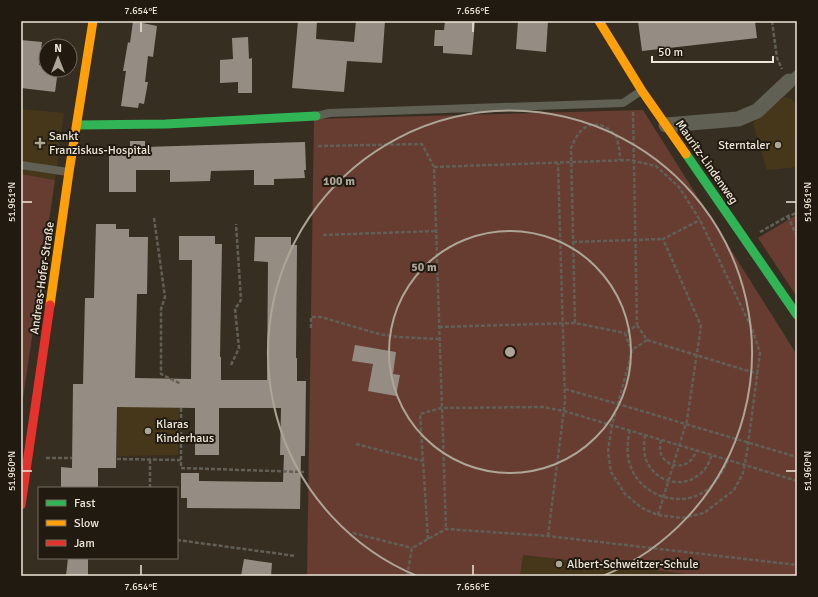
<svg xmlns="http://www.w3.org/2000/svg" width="818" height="597" viewBox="0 0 818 597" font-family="Signika,sans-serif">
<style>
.built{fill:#46371a}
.green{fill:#673c31}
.building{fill:#958d83}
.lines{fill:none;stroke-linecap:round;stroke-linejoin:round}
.path{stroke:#615f56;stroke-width:2.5;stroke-dasharray:4 2;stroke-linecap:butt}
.lane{stroke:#606055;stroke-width:8}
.street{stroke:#606055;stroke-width:15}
.fast{stroke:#30b455;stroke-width:9}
.slow{stroke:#ff9f0a;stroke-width:9}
.jam{stroke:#e5322d;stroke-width:9}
.ticks{fill:none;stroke:#ede6d7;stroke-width:1.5}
.ring{fill:none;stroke:#ada697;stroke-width:2}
.poi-dot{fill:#ada697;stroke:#201a10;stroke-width:1.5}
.labels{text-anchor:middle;stroke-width:4;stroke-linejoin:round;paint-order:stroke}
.poi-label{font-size:12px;fill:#ede6d7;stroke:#201a10;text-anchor:start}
.street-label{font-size:12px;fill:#ede6d7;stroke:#201a10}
.centre{fill:#ada697;stroke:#201a10;stroke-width:2}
.ring-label{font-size:12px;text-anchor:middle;font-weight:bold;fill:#ada697;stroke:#201a10;stroke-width:4;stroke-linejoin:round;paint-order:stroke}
.neatline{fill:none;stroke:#ede6d7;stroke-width:1.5}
.ticks-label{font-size:10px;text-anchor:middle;fill:#ede6d7}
</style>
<rect width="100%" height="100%" fill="#362f21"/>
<g class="built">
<polygon points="784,97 792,99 796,105 797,105 797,167 767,170 753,123"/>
<polygon points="21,109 64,113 55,180 21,174"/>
<polygon points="118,384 179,384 178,455 117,456"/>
<polygon points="522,555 673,573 702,576 520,576"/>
</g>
<g class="green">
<polygon points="643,110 797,355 797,576 702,576 523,555 520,576 307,576 314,119"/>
<polygon points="21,174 55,180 21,412"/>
<polygon points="797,216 797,297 758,238 793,217"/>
</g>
<g class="building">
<polygon points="133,21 157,26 153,57 148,56 145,82 148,82 144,104 139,103 138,108 121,106 126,71 123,71 128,42 130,43"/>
<polygon points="298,21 317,21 316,39 354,42 356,21 385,21 382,63 347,61 344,92 292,88"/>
<polygon points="445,21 475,21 472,55 443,53 443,46 434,46 435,30 444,30"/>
<polygon points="518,21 548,21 546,52 516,49"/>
<polygon points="638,21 755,21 757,38 642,51"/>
<polygon points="248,37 249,59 252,58 252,93 238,93 238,82 220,83 220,60 233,59 232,38"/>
<polygon points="21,40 42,42 39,65 46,66 46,70 58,70 55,92 21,88"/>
<polygon points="130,141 145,141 145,147 305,142 306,170 304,170 305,178 274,179 274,185 254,185 254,170 211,171 210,181 170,182 170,170 136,170 136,192 109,192 109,147 130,147"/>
<polygon points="96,224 116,224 116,229 129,229 129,237 148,237 147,294 137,294 135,378 191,379 192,260 179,260 179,236 215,236 215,244 222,244 220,357 221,357 221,380 267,380 268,262 254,261 255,237 291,237 291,245 297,245 296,358 297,358 297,381 306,381 305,456 301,456 300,509 187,508 187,498 181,498 181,473 199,473 199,481 283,482 284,455 280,455 281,408 219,408 219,455 195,455 195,408 117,407 116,468 98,468 98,488 61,488 61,467 72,468 73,384 83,384 85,298 94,298"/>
<polygon points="355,345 396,352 393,374 400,375 396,396 368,391 373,364 352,361"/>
<polygon points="68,558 88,558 88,576 66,576"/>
<polygon points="244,559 272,563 271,576 241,576"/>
</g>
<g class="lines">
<g class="path">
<polyline points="772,21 777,58 782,69"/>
<polyline points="633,112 637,325"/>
<polyline points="318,146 422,144 434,167 446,529"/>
<polyline points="434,167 630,160 656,166 679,187 700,220 753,331 760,353 747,452 743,473 734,490 704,513 682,518 658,515 642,508 625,494 611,472 608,451 612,425 633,348"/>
<polyline points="788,216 797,237"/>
<polyline points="154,218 165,297 161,309 161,374 181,384"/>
<polyline points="760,232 788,216 797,213"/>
<polyline points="323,235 436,231"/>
<polyline points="573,242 662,239"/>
<path d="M575,323l-4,-175c3,-7 6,-14 12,-19 10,-9 29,-3 34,10 2,7 3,14 3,21"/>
<polygon points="637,325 647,340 635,348 629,345 625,333"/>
<polyline points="439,327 575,323 625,333"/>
<polyline points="311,328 311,317 321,317 379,334 398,337 439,339"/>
<polyline points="647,340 758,374"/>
<polyline points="231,365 239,348 235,309 241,300 236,224"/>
<polyline points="565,389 618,404 797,457"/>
<polyline points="181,408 181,468 304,472"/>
<path d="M630,430c-3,13 -4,27 2,40 13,28 50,38 75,20 10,-8 16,-19 21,-30"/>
<path d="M645,435c-1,9 -2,19 2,27 10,21 37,27 54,11 6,-4 8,-12 11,-18"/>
<path d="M661,440c-1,5 -2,11 1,16 5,10 19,13 28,5 3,-3 5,-7 7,-11"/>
<polyline points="356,444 423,461"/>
<polyline points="46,458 72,458"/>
<polyline points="117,459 181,460"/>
<polyline points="150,488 150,459"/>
<polyline points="658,515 687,420 701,326 663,239 700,220"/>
<polyline points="353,533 412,548"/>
<polyline points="548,536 565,401 558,163"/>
<polyline points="428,539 420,414 441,408 543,407 564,411 712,455 797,481"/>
<polyline points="177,540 296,556"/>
<polyline points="407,576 412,548 446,529 548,536 797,565"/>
</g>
<g class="lane">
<polyline points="789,81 797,74"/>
<polyline points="317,116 329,113 623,103 641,91"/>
<polyline points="21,165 68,172"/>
</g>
<polyline class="street" points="666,125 738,119 757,111 789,81"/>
<g class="fast">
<polyline points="77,125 166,124 316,116"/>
<polyline points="686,154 797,315"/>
</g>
<g class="slow">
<polyline points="599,21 642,91 686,154"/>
<polyline points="50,305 69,172 93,21"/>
</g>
<polyline class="jam" points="21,505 50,305"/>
</g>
<path class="ticks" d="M141,22v10M473,22v10M22,202h10M786,202h10M22,471h10M786,471h10M141,565v10M473,565v10"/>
<g class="ring">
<circle cx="510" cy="352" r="121"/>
<path d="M417 576A242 242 0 1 1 603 576"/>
</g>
<g class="poi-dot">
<path d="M38 137h4v4h4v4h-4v4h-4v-4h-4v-4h4z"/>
<circle cx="778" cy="145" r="4"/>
<circle cx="148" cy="431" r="4"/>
<circle cx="559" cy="564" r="4"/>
</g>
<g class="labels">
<g class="poi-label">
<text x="49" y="140">Sankt<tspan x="49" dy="14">Franziskus-Hospital</tspan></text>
<text x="770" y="149" text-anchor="end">Sterntaler</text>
<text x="156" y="428">Klaras<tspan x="156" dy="14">Kinderhaus</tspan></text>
<text x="567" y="568">Albert-Schweitzer-Schule</text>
</g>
<g class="street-label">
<text transform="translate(707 162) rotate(55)" y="4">Mauritz-Lindenweg</text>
<text transform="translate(42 278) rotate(-82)" y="4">Andreas-Hofer-Straße</text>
</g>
</g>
<circle cx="510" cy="352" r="6" class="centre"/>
<g class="ring-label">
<text x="339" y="185">100 m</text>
<text x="424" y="271">50 m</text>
</g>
<rect width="818" height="597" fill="none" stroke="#201a10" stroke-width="44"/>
<rect x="38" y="487" width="140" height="72" fill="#201a10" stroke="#726c60"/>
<rect x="46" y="500" width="20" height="6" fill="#30b455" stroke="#726c60"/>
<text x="74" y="507" font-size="12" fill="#ede6d7">Fast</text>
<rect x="46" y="520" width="20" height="6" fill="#ff9f0a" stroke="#726c60"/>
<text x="74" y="527" font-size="12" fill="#ede6d7">Slow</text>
<rect x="46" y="540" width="20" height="6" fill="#e5322d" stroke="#726c60"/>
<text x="74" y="547" font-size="12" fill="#ede6d7">Jam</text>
<g transform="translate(58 58)"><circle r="19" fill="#201a10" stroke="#726c60"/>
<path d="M0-3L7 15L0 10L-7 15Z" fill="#ada697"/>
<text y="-6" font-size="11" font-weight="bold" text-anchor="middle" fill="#ede6d7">N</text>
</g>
<path d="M652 56v6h121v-6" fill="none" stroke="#ede6d7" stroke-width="2"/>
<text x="658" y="56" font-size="12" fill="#ede6d7" stroke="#201a10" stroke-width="3" paint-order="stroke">50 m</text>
<rect x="22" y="22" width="774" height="553" class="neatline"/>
<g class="ticks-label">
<text x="141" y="14">7.654°E</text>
<text x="473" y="14">7.656°E</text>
<text transform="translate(11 202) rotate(-90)" y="4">51.961°N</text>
<text transform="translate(807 202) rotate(-90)" y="4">51.961°N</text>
<text transform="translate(11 471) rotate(-90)" y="4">51.960°N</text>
<text transform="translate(807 471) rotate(-90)" y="4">51.960°N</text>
<text x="141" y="590">7.654°E</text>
<text x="473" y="590">7.656°E</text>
</g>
</svg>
